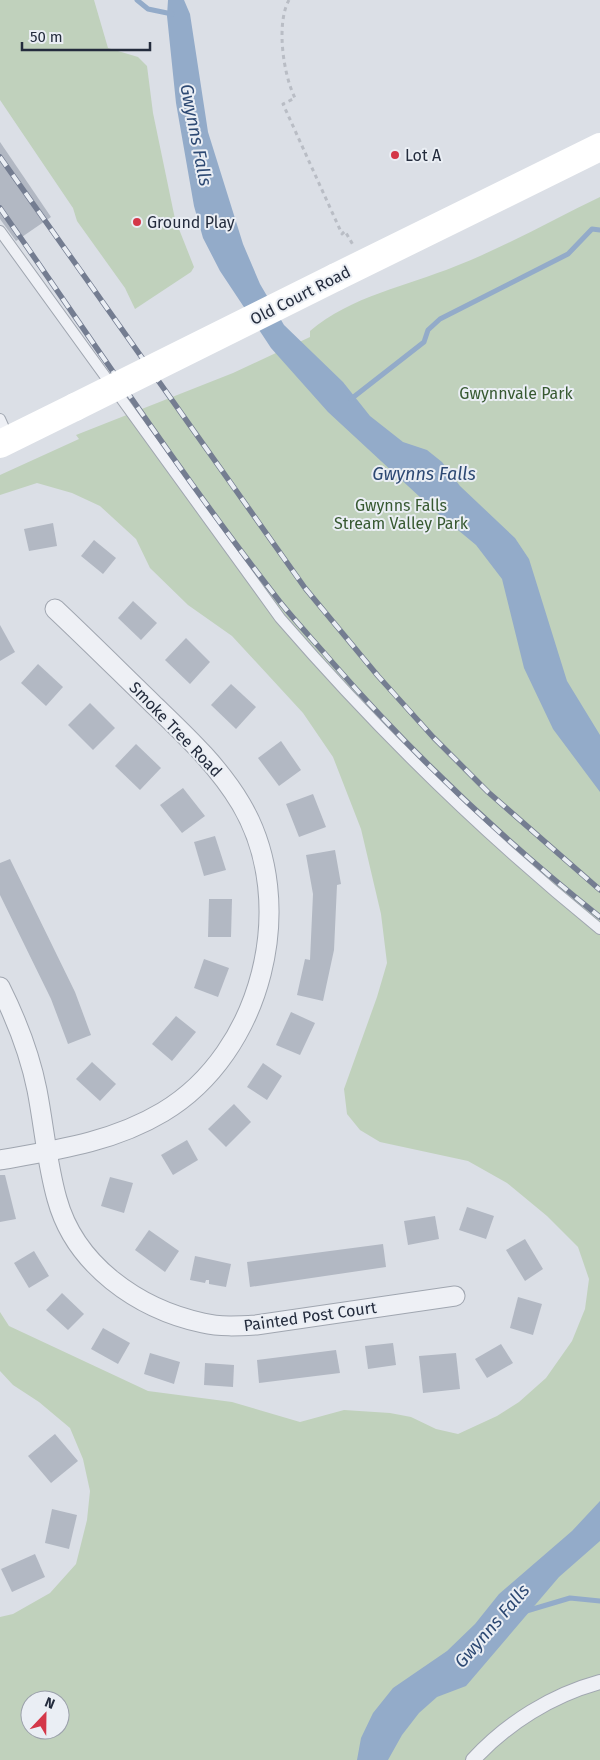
<svg xmlns="http://www.w3.org/2000/svg" width="600" height="1760" viewBox="0 0 600 1760" font-family="'Fira Sans',sans-serif">
<style>
.green{fill:#c0d1bc;fill-rule:evenodd}
.water{fill:#93abc9}
.lines{fill:none;stroke-linecap:round;stroke-linejoin:round}
.stream{stroke:#93abc9;stroke-width:5}
.building{fill:#b2b8c3}
.service-casing{stroke:#a0a6b0;stroke-width:12}
.pedestrian-casing{stroke:#a0a6b0;stroke-width:16}
.minor-casing{stroke:#a0a6b0;stroke-width:21}
.path{stroke:#b9bdc5;stroke-width:3;stroke-dasharray:4 4;stroke-linecap:butt}
.service{stroke:#eef0f5;stroke-width:10}
.pedestrian{stroke:#eef0f5;stroke-width:14}
.minor{stroke:#eef0f5;stroke-width:19}
.secondary{stroke:#fff;stroke-width:28}
.rail-casing{stroke:#747d91;stroke-width:5.5}
.rail{stroke:#eaeef4;stroke-width:4;stroke-dasharray:11;stroke-linecap:butt}
.secondary-bridge{stroke:#fff;stroke-width:28}
.poi-dot{fill:#d43748;stroke:#eaeef4;stroke-width:2}
.labels{text-anchor:middle;stroke-width:4;stroke-linejoin:round;paint-order:stroke}
.poi-label{font-size:16px;fill:#242c3d;stroke:#eaeef4;text-anchor:start}
.street-label{font-size:16px;fill:#242c3d;stroke:#eaeef4}
.park-label{font-size:16px;fill:#375931;stroke:#eaeef4}
.water-label{font-size:18px;font-style:italic;fill:#2d4973;stroke:#eaeef4}
</style>
<rect width="100%" height="100%" fill="#dbdfe6"/>
<g class="green">
<polygon points="0,0 94,0 108,48 138,57 147,66 153,113 175,219 194,267 191,272 135,309 125,288 77,221 73,208 0,100"/>
<path d="M600,197v1563h-600v-143l13,-3 37,-21 26,-29 11,-44 3,-29 -7,-32 -13,-31 -31,-26 -26,-17 -13,-14v-59l9,14 139,65 84,11 68,20 44,-12 46,3 21,4 25,12 22,5 39,-18 22,-14 27,-24 26,-37 13,-32 4,-30 -11,-32 -31,-31 -40,-33 -39,-22 -88,-19 -20,-12 -13,-16 -3,-25 33,-92 10,-34 -6,-49 -20,-85 -28,-72 -30,-44 -71,-77 -44,-31 -38,-37 -14,-29 -36,-33 -28,-13 -35,-10 -37,12v-20l79,-36 -3,-4 157,-62 77,-36v-6c41,-35 97,-45 146,-65 49,-19 96,-46 144,-69zM30,1700h30v30h-30z"/>
</g>
<g class="water">
<polygon points="168,0 184,0 190,14 208,132 243,244 260,284 284,325 343,382 370,416 403,442 427,450 442,462 460,486 515,538 529,559 567,681 600,735 600,792 553,729 524,668 502,579 476,545 435,511 328,412 271,348 220,271 203,238 194,206 176,103 167,16"/>
<polygon points="600,1501 600,1541 559,1577 466,1686 437,1697 419,1713 402,1735 388,1760 357,1760 361,1738 373,1713 393,1688 447,1651 475,1624 499,1594 572,1531"/>
</g>
<g class="lines">
<g class="stream">
<polyline points="137,0 148,9 172,14"/>
<polyline points="351,399 424,342 428,330 440,319 568,254 592,229 600,230"/>
<polyline points="523,1612 570,1598 600,1601"/>
</g>
</g>
<g class="building">
<polygon points="0,142 51,217 16,241 0,219"/>
<polygon points="53,523 57,546 29,551 24,529"/>
<polygon points="94,540 116,558 103,574 81,556"/>
<polygon points="133,601 157,623 141,640 118,618"/>
<polygon points="0,625 15,652 0,661"/>
<polygon points="186,638 210,662 190,684 165,660"/>
<polygon points="38,664 63,687 46,706 21,683"/>
<polygon points="231,684 256,707 236,729 211,705"/>
<polygon points="90,703 115,728 93,750 68,725"/>
<polygon points="281,741 301,770 279,786 258,758"/>
<polygon points="136,744 161,768 140,790 115,766"/>
<polygon points="183,788 205,816 182,833 160,805"/>
<polygon points="313,794 326,827 299,837 286,804"/>
<polygon points="215,836 226,870 204,876 194,842"/>
<polygon points="335,850 341,884 337,885 334,950 323,1001 297,995 305,959 310,960 313,894 306,855"/>
<polygon points="10,859 75,992 91,1035 68,1044 51,999 0,895 0,863"/>
<polygon points="209,899 232,899 231,937 208,937"/>
<polygon points="204,959 229,968 218,997 194,988"/>
<polygon points="291,1012 315,1023 300,1055 276,1045"/>
<polygon points="176,1016 196,1032 172,1061 152,1044"/>
<polygon points="92,1062 116,1084 100,1101 76,1079"/>
<polygon points="263,1063 282,1076 267,1100 247,1087"/>
<polygon points="234,1104 251,1122 226,1147 208,1129"/>
<polygon points="187,1140 198,1160 173,1175 161,1155"/>
<polygon points="0,1175 5,1175 16,1219 0,1222"/>
<polygon points="110,1177 133,1183 124,1213 101,1206"/>
<polygon points="467,1207 494,1216 486,1239 459,1230"/>
<polygon points="435,1216 439,1239 408,1245 404,1221"/>
<polygon points="149,1230 179,1251 165,1272 135,1250"/>
<polygon points="525,1239 543,1269 525,1281 506,1250"/>
<polygon points="383,1244 386,1267 250,1287 247,1262"/>
<polygon points="34,1251 49,1276 29,1288 14,1263"/>
<polygon points="195,1256 231,1264 226,1287 209,1284 209,1280 206,1280 205,1283 190,1280"/>
<polygon points="62,1293 84,1314 68,1330 46,1310"/>
<polygon points="518,1297 542,1304 533,1335 510,1328"/>
<polygon points="103,1328 130,1343 118,1364 91,1349"/>
<polygon points="393,1343 396,1365 368,1369 365,1346"/>
<polygon points="501,1344 513,1363 487,1378 475,1359"/>
<polygon points="336,1350 340,1373 259,1383 257,1360"/>
<polygon points="150,1353 180,1362 174,1384 144,1374"/>
<polygon points="456,1353 460,1389 423,1393 419,1356"/>
<polygon points="205,1363 234,1365 233,1387 204,1385"/>
<polygon points="55,1434 78,1461 51,1483 28,1456"/>
<polygon points="52,1509 77,1515 69,1549 45,1543"/>
<polygon points="35,1554 45,1577 12,1592 1,1569"/>
</g>
<g class="lines">
<defs>
<g id="service">
<path d="M0,231l280,387c97,112 204,217 320,311"/>
<polyline points="0,419 9,439"/>
</g>
<path id="pedestrian" d="M473,1760c34,-37 79,-65 127,-78"/>
<g id="minor">
<path d="M0,987c16,32 30,68 37,103 7,36 10,74 20,109 18,66 81,110 146,124 17,4 35,3 53,2l199,-29"/>
<path d="M0,1160c57,-10 113,-18 163,-48 99,-59 137,-208 78,-308 -23,-39 -57,-70 -89,-101 -32,-31 -64,-63 -97,-94"/>
</g>
</defs>
<use href="#service" class="service-casing"/>
<use href="#pedestrian" class="pedestrian-casing"/>
<use href="#minor" class="minor-casing"/>
<path class="path" d="M289,0c-13,23 -6,74 6,98l-12,6 59,130 3,-3 8,14"/>
<use href="#service" class="service"/>
<use href="#pedestrian" class="pedestrian"/>
<use href="#minor" class="minor"/>
<g class="secondary">
<polyline points="336,277 600,147"/>
<polyline points="0,444 75,407"/>
</g>
<defs>
<g id="rail">
<polyline points="0,157 305,588 378,676 433,737 488,792 600,890"/>
<path d="M0,208c92,132 181,267 280,394 16,20 35,40 52,60 83,95 169,176 268,255"/>
</g>
</defs>
<use href="#rail" class="rail-casing"/>
<use href="#rail" class="rail"/>
<polyline class="secondary-bridge" points="75,407 336,277"/>
</g>
<g class="poi-dot">
<circle cx="395" cy="155" r="5"/>
<circle cx="137" cy="222" r="5"/>
</g>
<g class="labels">
<g class="poi-label">
<text x="405" y="161">Lot A</text>
<text x="147" y="228">Ground Play</text>
</g>
<g class="street-label">
<text transform="translate(300 295) rotate(-27)" y="6">Old Court Road</text>
<text transform="translate(176 729) rotate(46)" y="6">Smoke Tree Road</text>
<text transform="translate(310 1316) rotate(-8)" y="6">Painted Post Court</text>
</g>
<g class="park-label">
<text x="516" y="399">Gwynnvale Park</text>
<text x="401" y="511">Gwynns Falls<tspan x="401" dy="18">Stream Valley Park</tspan></text>
</g>
<g class="water-label">
<text transform="translate(196 135) rotate(79)" y="6">Gwynns Falls</text>
<text x="424" y="480">Gwynns Falls</text>
<text transform="translate(492 1626) rotate(-49)" y="6">Gwynns Falls</text>
</g>
</g>
<g transform="translate(45 1715) rotate(22)"><circle r="24" fill="#eaeef4" stroke="#9ba0ab"/>
<path d="M0-4L9 19L0 12L-9 19Z" fill="#d43748"/>
<text y="-8" font-size="14" font-weight="bold" text-anchor="middle" fill="#242c3d">N</text>
</g>
<path d="M22 42v8h128v-8" fill="none" stroke="#242c3d" stroke-width="2.5"/>
<text x="30" y="42" font-size="15" fill="#242c3d" stroke="#eaeef4" stroke-width="4" paint-order="stroke">50 m</text>
</svg>
